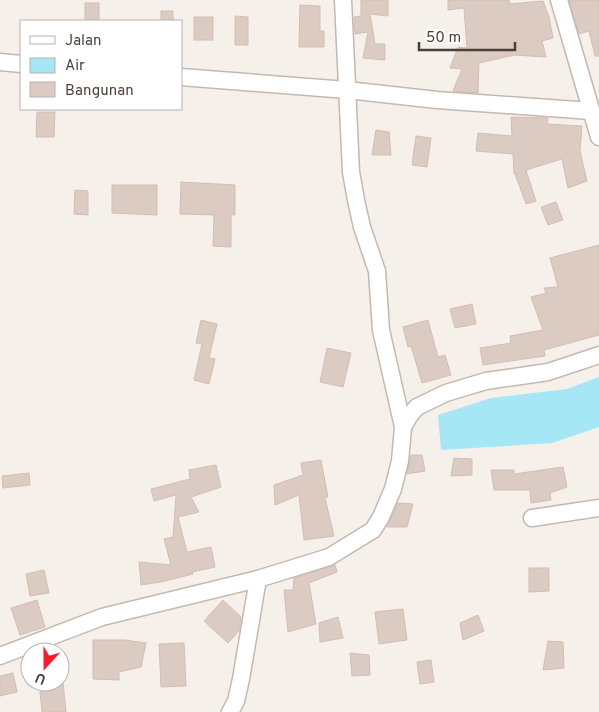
<svg xmlns="http://www.w3.org/2000/svg" width="599" height="712" viewBox="0 0 599 712" font-family="Overpass,sans-serif">
<style>
.water{fill:#a5e7f4}
.building{fill:#dbcbc2;stroke:#d3beb2}
.lines{fill:none;stroke-linecap:round;stroke-linejoin:round}
.minor-casing{stroke:#c5b8af;stroke-width:19}
.minor{stroke:#fff;stroke-width:16}
</style>
<rect width="100%" height="100%" fill="#f6f0eb"/>
<polygon class="water" points="599,377 599,427 552,443 441,450 438,415 491,398 567,389"/>
<g class="building">
<polygon points="361,0 388,0 388,16 370,14 375,44 385,44 385,60 363,58 368,32 355,34 354,17 361,16"/>
<polygon points="448,0 509,0 510,4 543,1 549,17 553,38 542,41 546,57 515,55 479,63 478,93 453,91 462,69 450,68 458,47 467,48 464,8 448,10"/>
<polygon points="569,0 599,0 599,56 595,56 589,31 579,34"/>
<rect x="85" y="3" width="14" height="18"/>
<polygon points="300,5 320,6 320,31 324,31 324,47 299,47"/>
<rect x="161" y="11" width="12" height="10"/>
<polygon points="235,16 248,17 248,45 235,45"/>
<rect x="194" y="17" width="19" height="23"/>
<polygon points="37,112 55,112 54,137 36,137"/>
<polygon points="511,117 548,118 547,124 582,126 580,151 587,181 568,188 562,159 526,170 536,201 526,204 515,174 514,174 513,154 476,151 478,133 512,136"/>
<polygon points="376,130 389,132 391,155 372,155"/>
<polygon points="416,136 431,138 427,167 412,165"/>
<polygon points="181,182 235,185 235,215 231,215 231,247 213,246 214,215 180,214"/>
<polygon points="112,185 157,185 157,215 112,213"/>
<polygon points="75,190 88,191 88,215 74,214"/>
<polygon points="556,202 563,220 548,225 541,207"/>
<polygon points="599,245 599,335 544,350 545,356 483,365 480,348 511,343 510,336 543,330 531,297 546,293 544,288 558,287 550,258"/>
<polygon points="472,304 476,324 455,328 450,309"/>
<polygon points="201,320 217,324 209,358 215,359 209,384 194,380 202,344 196,343"/>
<polygon points="428,320 438,357 445,355 451,375 422,383 411,346 408,347 403,327"/>
<polygon points="327,348 351,353 343,387 320,382"/>
<polygon points="411,455 422,455 425,471 407,474"/>
<polygon points="454,458 472,459 472,475 451,476"/>
<polygon points="321,460 328,497 325,498 334,536 304,540 299,495 275,505 274,485 303,475 301,463"/>
<polygon points="216,465 221,487 191,497 199,512 178,517 187,552 211,547 215,567 192,572 193,574 161,582 141,585 139,562 171,565 164,539 173,537 176,495 154,501 151,489 190,479 189,470"/>
<polygon points="563,467 567,487 550,493 551,500 531,503 530,490 494,490 491,470 514,470 514,474"/>
<polygon points="29,473 30,485 3,488 2,476"/>
<polygon points="398,503 413,504 407,527 387,527"/>
<polygon points="335,565 337,572 309,583 316,624 288,632 284,590 293,590 294,578"/>
<polygon points="529,568 549,568 549,591 529,592"/>
<polygon points="44,570 49,593 30,596 26,574"/>
<polygon points="37,600 45,627 20,635 11,608"/>
<polygon points="223,600 241,617 239,631 228,643 204,621"/>
<polygon points="403,609 407,640 379,644 375,612"/>
<polygon points="478,615 484,631 463,640 460,623"/>
<polygon points="338,617 343,638 320,642 319,623"/>
<polygon points="93,640 125,640 146,643 141,667 119,672 119,680 93,679"/>
<polygon points="548,641 563,642 564,668 543,670"/>
<polygon points="184,643 186,686 161,687 159,644"/>
<polygon points="350,653 369,655 370,675 352,676"/>
<polygon points="431,660 434,682 420,684 417,662"/>
<polygon points="13,673 17,692 0,696 0,676"/>
<polygon points="39,682 63,682 66,712 42,712"/>
</g>
<g class="lines">
<defs>
<g id="minor">
<polyline points="559,0 599,137"/>
<polyline points="0,62 21,64"/>
<polyline points="181,77 347,90 437,100 591,111"/>
<polyline points="403,427 410,415 417,407 446,393 486,381 548,372 599,355"/>
<polyline points="532,518 599,508"/>
<polyline points="0,656 102,617 258,579 329,557 373,530 381,517 393,489 400,461 403,427 381,330 377,271 362,227 356,200 351,172 343,0"/>
<polyline points="230,712 236,701 241,679 258,579"/>
</g>
</defs>
<use href="#minor" class="minor-casing"/>
<use href="#minor" class="minor"/>
</g>
<rect x="20" y="20" width="162" height="90" fill="#ffffff" stroke="#b7b2af"/>
<rect x="30" y="36" width="25" height="8" fill="#ffffff" stroke="#b7b2af"/>
<text x="65" y="45" font-size="15" fill="#4b3f38">Jalan</text>
<rect x="30" y="58" width="25" height="15" fill="#a5e7f4" stroke="#b7b2af"/>
<text x="65" y="70" font-size="15" fill="#4b3f38">Air</text>
<rect x="30" y="82" width="25" height="15" fill="#dbcbc2" stroke="#b7b2af"/>
<text x="65" y="95" font-size="15" fill="#4b3f38">Bangunan</text>
<g transform="translate(45 667) rotate(201)"><circle r="24" fill="#ffffff" stroke="#b7b2af"/>
<path d="M0-4L9 19L0 12L-9 19Z" fill="#ff182d"/>
<text y="-8" font-size="14" font-weight="bold" text-anchor="middle" fill="#4b3f38">U</text>
</g>
<path d="M419 42v8h96v-8" fill="none" stroke="#4b3f38" stroke-width="2.5"/>
<text x="426" y="42" font-size="15" fill="#4b3f38" stroke="#ffffff" stroke-width="4" paint-order="stroke">50 m</text>
</svg>
